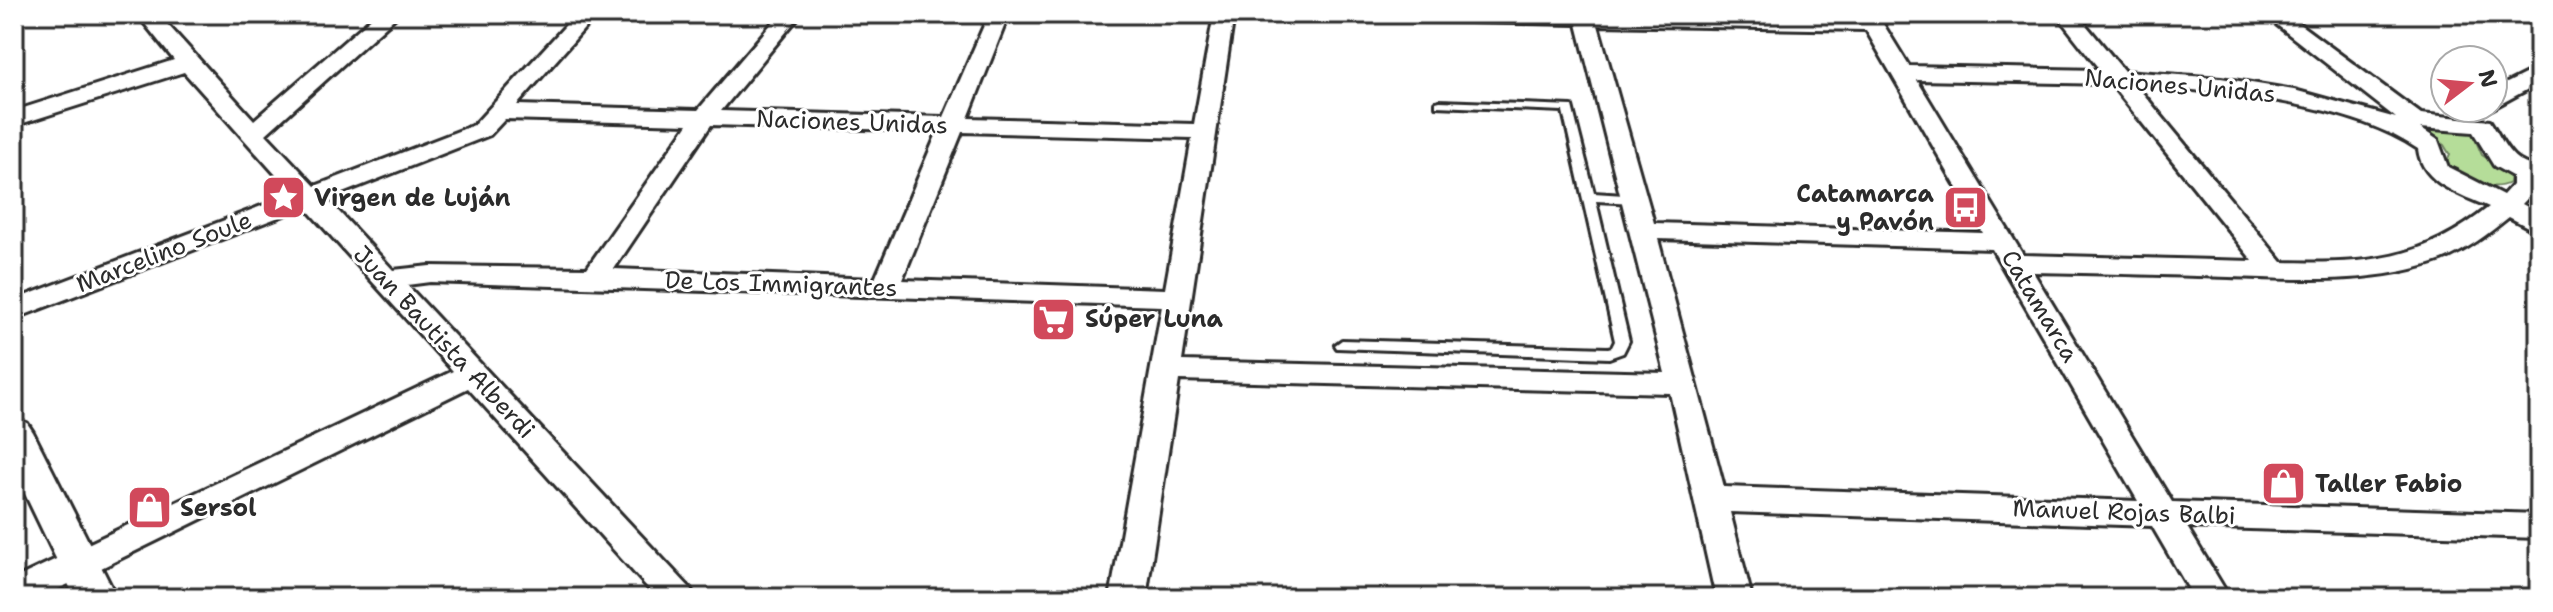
<svg xmlns="http://www.w3.org/2000/svg" width="2553" height="612" viewBox="0 0 2553 612" font-family="'Shantell Sans',sans-serif">
<style>
.green{fill:#b5dd99;stroke:#708462;stroke-width:2}
.lines{fill:none;stroke-linecap:round;stroke-linejoin:round}
.service-casing{stroke:#2b2b2b;stroke-width:6}
.minor-casing{stroke:#2b2b2b;stroke-width:6}
.tertiary-casing{stroke:#2b2b2b;stroke-width:6}
.service{fill:#fff;fill-rule:evenodd}
.minor{fill:#fff;fill-rule:evenodd}
.tertiary{fill:#fff;fill-rule:evenodd}
.labels{text-anchor:middle;stroke-width:6;stroke-linejoin:round;paint-order:stroke}
.street-label{font-size:24px;fill:#2b2b2b;stroke:#fff}
.poi-label{font-size:24px;font-weight:bold;fill:#2b2b2b;stroke:#fff;text-anchor:start}
</style>
<rect width="100%" height="100%" fill="#fff"/>
<filter id="ink" filterUnits="userSpaceOnUse"><feTurbulence type="fractalNoise" baseFrequency=".0125" numOctaves="2"/><feDisplacementMap in="SourceGraphic" scale="16" xChannelSelector="R" yChannelSelector="G"/><feConvolveMatrix kernelMatrix="1 2 1 2 8 2 1 2 1" color-interpolation-filters="sRGB"/></filter>
<g filter="url(#ink)">
<path class="green" d="M2420,130l52,2 10,23 28,18 -1,10c-18,10 -54,-3 -62,-22l3,-6 -6,-10z"/>
<g class="lines">
<defs>
<polygon id="service" points="1440,101 1572,106 1594,193 1639,196 1641,199 1639,202 1635,203 1596,201 1629,341 1623,353 1609,358 1337,348 1335,345 1342,340 1608,348 1612,347 1615,341 1563,111 1436,106 1436,102"/>
<g id="minor">
<path d="M137,14h21l96,106 122,-106h23l-133,120 49,52 159,-61 102,-111h21l-80,91 181,5 82,-96h21l-80,97 223,6 45,-103h20l-41,104 226,6 20,-110h20l-52,347 483,12 -88,-349 -212,-4 -10,-6 503,3 -1,-3h20l32,52 191,4 -44,-56h21l47,57 97,7 73,12 102,28 -133,-104h23l135,100 69,7c14,21 20,43 49,46l-1,20 -16,17 17,9v20l-30,-16c-21,17 -42,33 -67,43 -68,25 -142,19 -213,17 -65,-2 -130,-4 -196,-5l139,230 367,12v24l-352,-11 43,71h-36l-42,-72 -422,-14 22,86h-36l-46,-205 -491,-13 -33,218h-36l52,-292 -732,-24 -23,3 283,303 6,10h-39l-189,-210 -428,210h-26v-19l439,-208 -148,-164 -291,112v-19l279,-106 -109,-122 -170,54v-15l160,-51zM1598,25l268,5 117,203 -329,-10zM1917,80l194,4 142,177 -230,-6zM2136,85c85,7 210,16 282,64 4,35 42,45 71,58 -68,55 -123,57 -207,55zM505,119l183,5 -101,144 -157,-2 -37,4 -66,-71 163,-64zM711,125l227,6 -63,148 -261,-10zM2420,128l53,4 21,34 18,10v9l-9,10 -55,-28 -10,-27zM962,132l230,6 -27,151 -263,-9zM1658,239l334,10 146,252 -414,-14z"/>
<polygon points="2539,67 2539,83 2493,108 2493,90"/>
</g>
<polygon id="tertiary" points="14,419 27,423 33,432 117,598 75,598 14,471"/>
</defs>
<use href="#service" class="service-casing"/>
<use href="#minor" class="minor-casing"/>
<use href="#tertiary" class="tertiary-casing"/>
<use href="#service" class="service"/>
<use href="#minor" class="minor"/>
<use href="#tertiary" class="tertiary"/>
</g>
</g>
<defs>
<symbol id="sight-square" viewBox="-11 -11 22 22"><rect x="-9" y="-9" width="18" height="18" rx="4" fill="#d1495b" stroke="#fff"/><path d="M0-6L1.8-2.2L6-1.7L2.9 1.2L3.7 5.4L0 3.3L-3.7 5.4L-2.9 1.2L-6-1.7L-1.8-2.2Z" fill="#fff"/></symbol>
<symbol id="bus-square" viewBox="-11 -11 22 22"><rect x="-9" y="-9" width="18" height="18" rx="4" fill="#d1495b" stroke="#fff"/><path d="M-5-6H5V4H4V6H2V4H-2V6H-4V4H-5ZM-3.5-4V0h7V-4ZM-3.5 1.2v1.5H-2V1.2ZM2 1.2v1.5H3.5V1.2Z" fill="#fff"/></symbol>
<symbol id="supermarket-square" viewBox="-11 -11 22 22"><rect x="-9" y="-9" width="18" height="18" rx="4" fill="#d1495b" stroke="#fff"/><path d="M-6-5.5h2.5l.6 2H6L4.5 2H-2.5L-4.4-4H-6ZM-1.5 3.2a1.3 1.3 0 1 0 .1 0ZM3 3.2a1.3 1.3 0 1 0 .1 0Z" fill="#fff"/></symbol>
<symbol id="shop-square" viewBox="-11 -11 22 22"><rect x="-9" y="-9" width="18" height="18" rx="4" fill="#d1495b" stroke="#fff"/><path d="M-5-2.5h2.3a2.7 3.5 0 0 1 5.4 0H5L5.5 6h-11ZM-1.5-2.5h3a1.5 2.3 0 0 0-3 0Z" fill="#fff"/></symbol>
</defs>
<g fill-rule="evenodd">
<use href="#sight-square" x="258" y="172" width="51" height="51"/>
<use href="#bus-square" x="1940" y="182" width="51" height="51"/>
<use href="#supermarket-square" x="1028" y="294" width="51" height="51"/>
<use href="#shop-square" x="2258" y="458" width="51" height="51"/>
<use href="#shop-square" x="124" y="482" width="51" height="51"/>
</g>
<g class="labels">
<g class="street-label">
<text transform="translate(2180 86) rotate(5)" y="8">Naciones Unidas</text>
<text transform="translate(852 122) rotate(2)" y="8">Naciones Unidas</text>
<text transform="translate(164 252) rotate(-21)" y="8">Marcelino Soule</text>
<text transform="translate(781 284) rotate(2)" y="8">De Los Immigrantes</text>
<text transform="translate(2040 306) rotate(59)" y="8">Catamarca</text>
<text transform="translate(444 342) rotate(47)" y="8">Juan Bautista Alberdi</text>
<text transform="translate(2124 512) rotate(2)" y="8">Manuel Rojas Balbi</text>
</g>
<g class="poi-label">
<text x="1934" y="202" text-anchor="end">Catamarca<tspan x="1934" dy="28">y Pavón</tspan></text>
<text x="314" y="206">Virgen de Luján</text>
<text x="1085" y="327">Súper Luna</text>
<text x="2315" y="492">Taller Fabio</text>
<text x="180" y="516">Sersol</text>
</g>
</g>
<rect width="2553" height="612" fill="none" stroke="#fff" stroke-width="48"/>
<rect x="24" y="24" width="2505" height="564" fill="none" stroke="#2b2b2b" stroke-width="3" filter="url(#ink)"/>
<g transform="translate(2469 84) rotate(74)"><circle r="38" fill="#ffffff" stroke="#aaaaaa" stroke-width="2"/>
<path d="M0-6L14 30L0 20L-14 30Z" fill="#d1495b"/>
<text y="-12" font-size="22" font-weight="bold" text-anchor="middle" fill="#2b2b2b">N</text>
</g>
</svg>
